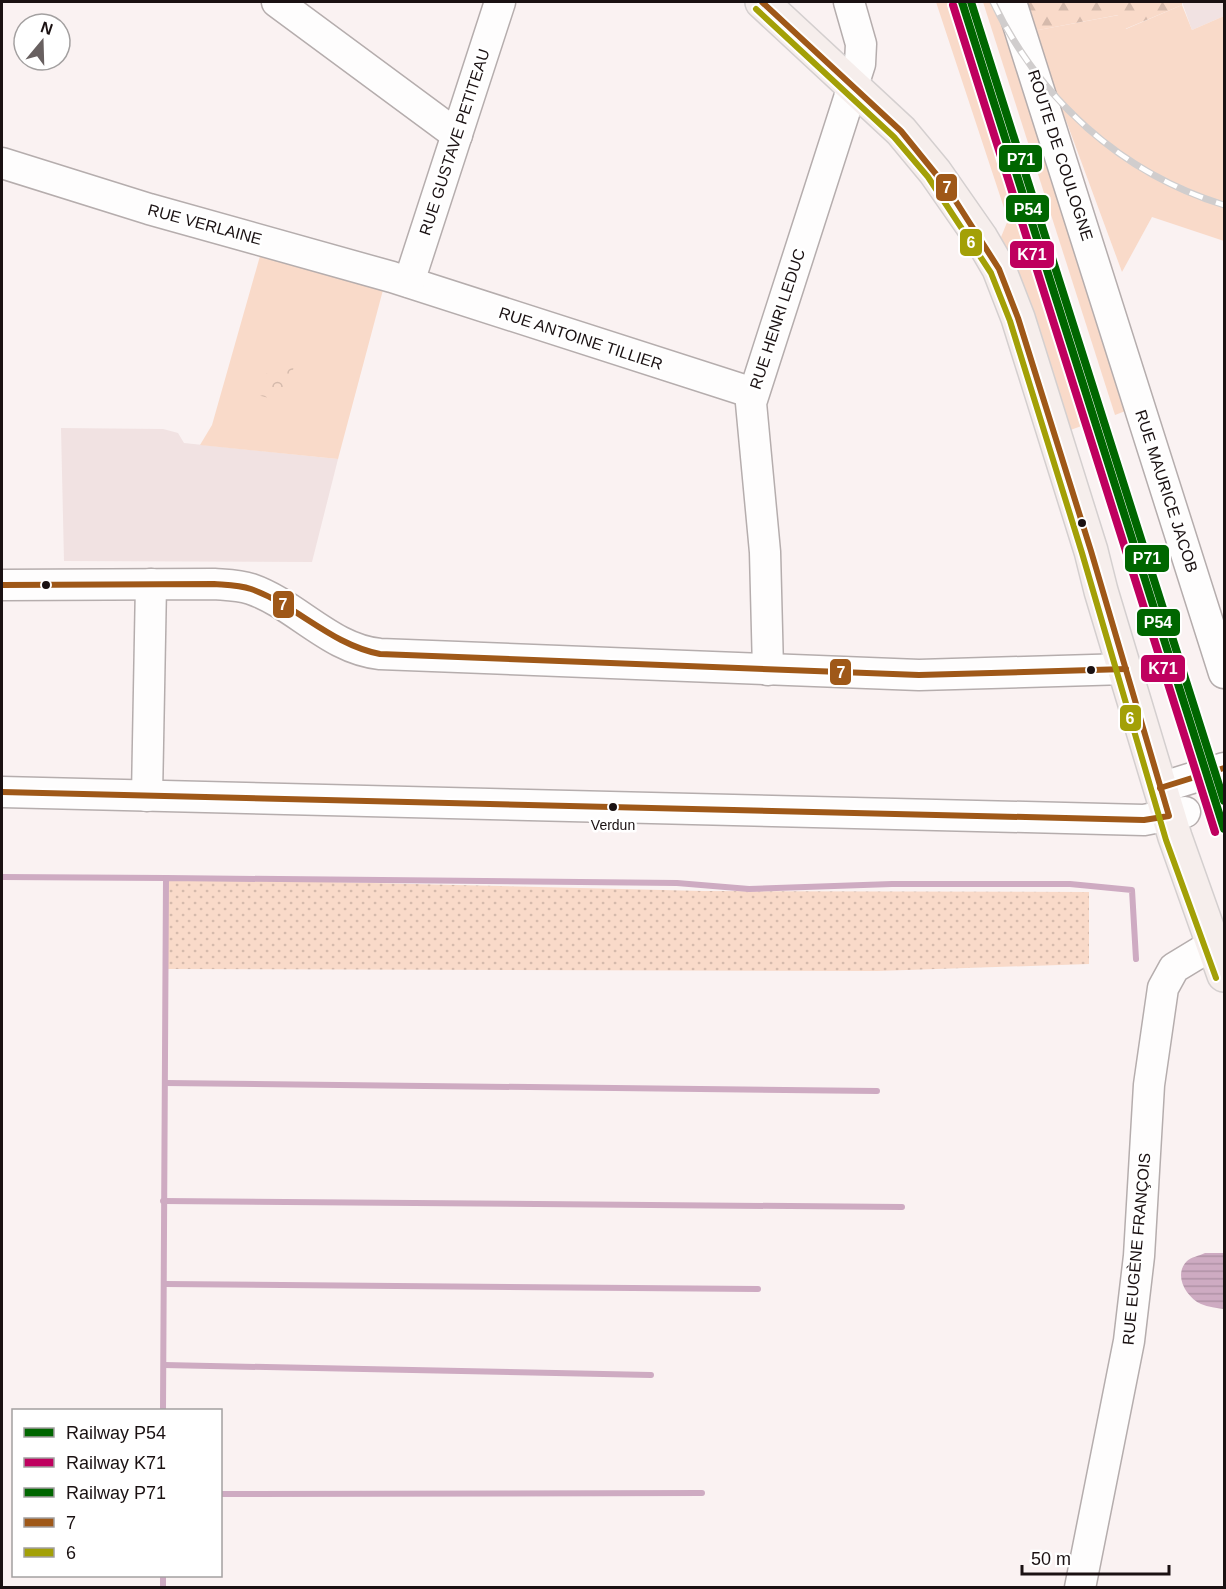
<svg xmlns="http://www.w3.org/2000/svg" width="1226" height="1589" viewBox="0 0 1226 1589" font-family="Arial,sans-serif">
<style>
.built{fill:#f1e2e2}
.grass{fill:#f9dac9}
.forest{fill:url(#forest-firs)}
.park{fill:url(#park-crowns)}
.garden{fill:url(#garden-dots)}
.water{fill:url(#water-rules)}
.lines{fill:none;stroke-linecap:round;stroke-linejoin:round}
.stream{stroke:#ceabc2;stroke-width:6}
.minor-casing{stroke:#b5adad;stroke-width:33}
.major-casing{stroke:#d4cfcf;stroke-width:36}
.minor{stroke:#fefdfd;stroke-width:30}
.major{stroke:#f6eeec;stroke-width:33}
.rail-casing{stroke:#d0cdcd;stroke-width:7}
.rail{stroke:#fff;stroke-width:4.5;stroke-dasharray:14;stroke-linecap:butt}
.bus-1-casing{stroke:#fff;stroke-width:10}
.bus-2-casing{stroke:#fff;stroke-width:10}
.bus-1{stroke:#9f5818;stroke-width:6}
.bus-2{stroke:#a3a007;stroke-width:6}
.rail-1-casing{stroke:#fff;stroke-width:12}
.rail-2-casing{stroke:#fff;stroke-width:12}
.rail-3-casing{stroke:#fff;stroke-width:12}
.rail-1{stroke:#060;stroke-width:8}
.rail-2{stroke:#bf005f;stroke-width:8}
.rail-3{stroke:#060;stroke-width:8}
.bus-dot{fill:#1a1112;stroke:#fff;stroke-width:2}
.labels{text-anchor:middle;stroke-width:5;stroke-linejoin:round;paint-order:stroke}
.bus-label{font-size:14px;fill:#1a1112;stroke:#fff}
.street-label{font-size:16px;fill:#1a1112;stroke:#fff}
.line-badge{stroke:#fff;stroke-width:2}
.badge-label{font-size:16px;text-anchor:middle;font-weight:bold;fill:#fff}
</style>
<defs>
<pattern id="forest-firs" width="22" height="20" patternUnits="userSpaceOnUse" patternTransform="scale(1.5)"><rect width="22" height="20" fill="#f9dac9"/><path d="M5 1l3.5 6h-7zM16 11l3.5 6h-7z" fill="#d5baac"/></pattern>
<pattern id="park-crowns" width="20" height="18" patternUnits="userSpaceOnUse" patternTransform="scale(1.5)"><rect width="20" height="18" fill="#f9dac9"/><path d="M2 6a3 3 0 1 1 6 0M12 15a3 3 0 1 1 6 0" fill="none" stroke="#d5baac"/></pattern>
<pattern id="garden-dots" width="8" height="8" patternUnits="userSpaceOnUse" patternTransform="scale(1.5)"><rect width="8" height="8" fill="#f9dac9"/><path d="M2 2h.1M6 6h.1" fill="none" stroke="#d5baac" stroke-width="1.8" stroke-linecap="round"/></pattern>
<pattern id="water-rules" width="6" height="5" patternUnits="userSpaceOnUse" patternTransform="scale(1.5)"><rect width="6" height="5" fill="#ceabc2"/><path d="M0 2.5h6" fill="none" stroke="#b092a6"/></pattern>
</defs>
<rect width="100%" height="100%" fill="#faf2f2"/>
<g class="built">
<polygon points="1182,2 1224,2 1224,16 1192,30"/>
<polygon points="61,428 163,429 178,433 184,443 338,459 312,562 64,561"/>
</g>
<g class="grass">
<polygon points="936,2 953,2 1087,424 1065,432 999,242 1008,220"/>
<polygon points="983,2 998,2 1128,410 1115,415"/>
<polygon points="1182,5 1192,30 1224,16 1224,241 1152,217 1122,272 1033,31 1119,15 1126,29"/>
<polygon points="260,256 383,290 338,459 200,445 212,425"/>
</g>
<polygon class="forest" points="1024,2 1182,2 1182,5 1125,29 1118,15 1033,31"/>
<polygon class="park" points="271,360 294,366 285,402 257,395 262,373 268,374"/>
<polygon class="garden" points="166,878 704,891 1089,892 1089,964 877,971 166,969"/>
<path class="water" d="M1205,1253h19v56c-7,-1 -16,-2 -23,-5 -15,-7 -28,-29 -14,-43 4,-4 12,-5 18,-8z"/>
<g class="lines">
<g class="stream">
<polyline points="2,877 166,878"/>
<polyline points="165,1083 877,1091"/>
<polyline points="163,1201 902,1207"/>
<polyline points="165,1284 758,1289"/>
<polyline points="164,1365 651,1375"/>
<polyline points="163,1410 166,878 677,883 749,889 892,884 1070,884 1132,890 1136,959"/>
<polyline points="220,1494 702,1493"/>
<polyline points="163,1576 163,1588"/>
</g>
<defs>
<g id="minor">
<polyline points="277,2 457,135"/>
<polyline points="1011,2 1224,673"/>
<polyline points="2,163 149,209 392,277 753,393"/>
<polyline points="409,282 500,2"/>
<path d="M2,585l212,-1c13,1 25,1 37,5 46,16 79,60 129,65l539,21 207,-6"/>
<polyline points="768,670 765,552 751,403 860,64 861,44 849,2"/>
<polyline points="1160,788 1224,768"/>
<polyline points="2,792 1144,820 1185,812"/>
<polyline points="147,796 151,584"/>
<polyline points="1080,1588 1129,1341 1139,1256 1149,1085 1163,988 1174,968 1202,951 1224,941"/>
</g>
<polyline id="major" points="762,2 901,131 935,172 981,238 999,269 1018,318 1091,551 1101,591 1175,837 1224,975"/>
</defs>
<use href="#minor" class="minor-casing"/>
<use href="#major" class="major-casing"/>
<use href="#minor" class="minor"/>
<use href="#major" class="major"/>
<defs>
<path id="rail" d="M993,2c46,97 128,171 231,203"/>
</defs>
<use href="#rail" class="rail-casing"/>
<use href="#rail" class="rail"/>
<defs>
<g id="bus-1">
<path d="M2,585l212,-1c12,1 25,1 37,5 47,17 79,55 129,65l539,21 207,-6"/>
<polyline points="1160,788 1224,768"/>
<polyline points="2,792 1144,820 1169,816 1091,551 1018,318 999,269 948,189 901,131 762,2"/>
</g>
<polyline id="bus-2" points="756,9 894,137 928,177 991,273 1010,321 1082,553 1166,840 1216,978"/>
</defs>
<use href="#bus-1" class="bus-1-casing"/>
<use href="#bus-2" class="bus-2-casing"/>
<use href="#bus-1" class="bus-1"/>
<use href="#bus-2" class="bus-2"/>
<defs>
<polyline id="rail-1" points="962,2 1224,829"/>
<polyline id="rail-2" points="953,5 1215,832"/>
<polyline id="rail-3" points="971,2 1224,801"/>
</defs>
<use href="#rail-1" class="rail-1-casing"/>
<use href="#rail-2" class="rail-2-casing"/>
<use href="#rail-3" class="rail-3-casing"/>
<use href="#rail-1" class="rail-1"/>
<use href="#rail-2" class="rail-2"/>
<use href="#rail-3" class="rail-3"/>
</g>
<g class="bus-dot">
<circle cx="1082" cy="523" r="5"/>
<circle cx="46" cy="585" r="5"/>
<circle cx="1091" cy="670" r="5"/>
<circle cx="613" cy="807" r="5"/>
</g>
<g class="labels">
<g class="bus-label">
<text x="613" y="830">Verdun</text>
</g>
<g class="street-label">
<text transform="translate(454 142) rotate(-72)" y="6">RUE GUSTAVE PETITEAU</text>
<text transform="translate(1061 155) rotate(72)" y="6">ROUTE DE COULOGNE</text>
<text transform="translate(205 224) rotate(15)" y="6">RUE VERLAINE</text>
<text transform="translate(777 319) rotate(-72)" y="6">RUE HENRI LEDUC</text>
<text transform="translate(581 338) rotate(18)" y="6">RUE ANTOINE TILLIER</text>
<text transform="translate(1167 491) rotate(72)" y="6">RUE MAURICE JACOB</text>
<text transform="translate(1136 1249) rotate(-85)" y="6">RUE EUGÈNE FRANÇOIS</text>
</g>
</g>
<g class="line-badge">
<rect x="998" y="144" width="45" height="29" rx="6" fill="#060"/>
<rect x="935" y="173" width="23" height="29" rx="6" fill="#9f5818"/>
<rect x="1005" y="194" width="45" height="29" rx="6" fill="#060"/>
<rect x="959" y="228" width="24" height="29" rx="6" fill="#a3a007"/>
<rect x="1009" y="240" width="46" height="29" rx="6" fill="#bf005f"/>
<rect x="1124" y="544" width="46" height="29" rx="6" fill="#060"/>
<rect x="272" y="590" width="23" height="29" rx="6" fill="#9f5818"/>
<rect x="1136" y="608" width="45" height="29" rx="6" fill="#060"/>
<rect x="1140" y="654" width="46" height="29" rx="6" fill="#bf005f"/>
<rect x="829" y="658" width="23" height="28" rx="6" fill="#9f5818"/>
<rect x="1119" y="704" width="23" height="28" rx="6" fill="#a3a007"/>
</g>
<g class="badge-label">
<text x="1021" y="165">P71</text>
<text x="947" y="193">7</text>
<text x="1028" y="215">P54</text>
<text x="971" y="248">6</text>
<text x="1032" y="260">K71</text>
<text x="1147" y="564">P71</text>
<text x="283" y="610">7</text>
<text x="1158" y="628">P54</text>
<text x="1163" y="674">K71</text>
<text x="841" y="678">7</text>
<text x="1130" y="724">6</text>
</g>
<rect width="1226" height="1589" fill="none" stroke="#1a1112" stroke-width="6"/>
<rect x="12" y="1409" width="210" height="168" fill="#ffffff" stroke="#a3a0a0" stroke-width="1.5"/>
<rect x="24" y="1428" width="30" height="9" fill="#006600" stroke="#a3a0a0" stroke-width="1.5"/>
<text x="66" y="1439" font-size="18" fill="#1a1112">Railway P54</text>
<rect x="24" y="1458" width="30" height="9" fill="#bf005f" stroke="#a3a0a0" stroke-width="1.5"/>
<text x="66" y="1469" font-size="18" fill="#1a1112">Railway K71</text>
<rect x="24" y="1488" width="30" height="9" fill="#006600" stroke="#a3a0a0" stroke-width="1.5"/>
<text x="66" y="1499" font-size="18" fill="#1a1112">Railway P71</text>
<rect x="24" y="1518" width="30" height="9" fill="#9f5818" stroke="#a3a0a0" stroke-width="1.5"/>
<text x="66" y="1529" font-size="18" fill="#1a1112">7</text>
<rect x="24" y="1548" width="30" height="9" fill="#a3a007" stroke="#a3a0a0" stroke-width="1.5"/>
<text x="66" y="1559" font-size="18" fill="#1a1112">6</text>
<g transform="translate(42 42) rotate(19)"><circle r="28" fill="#ffffff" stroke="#a3a0a0" stroke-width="1.5"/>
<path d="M0-4.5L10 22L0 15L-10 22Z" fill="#686060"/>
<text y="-9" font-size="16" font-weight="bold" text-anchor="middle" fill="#1a1112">N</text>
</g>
<path d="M1022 1565v9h147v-9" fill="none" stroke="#1a1112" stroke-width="3"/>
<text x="1031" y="1565" font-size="18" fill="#1a1112" stroke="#ffffff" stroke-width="4.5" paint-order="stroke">50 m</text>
</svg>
